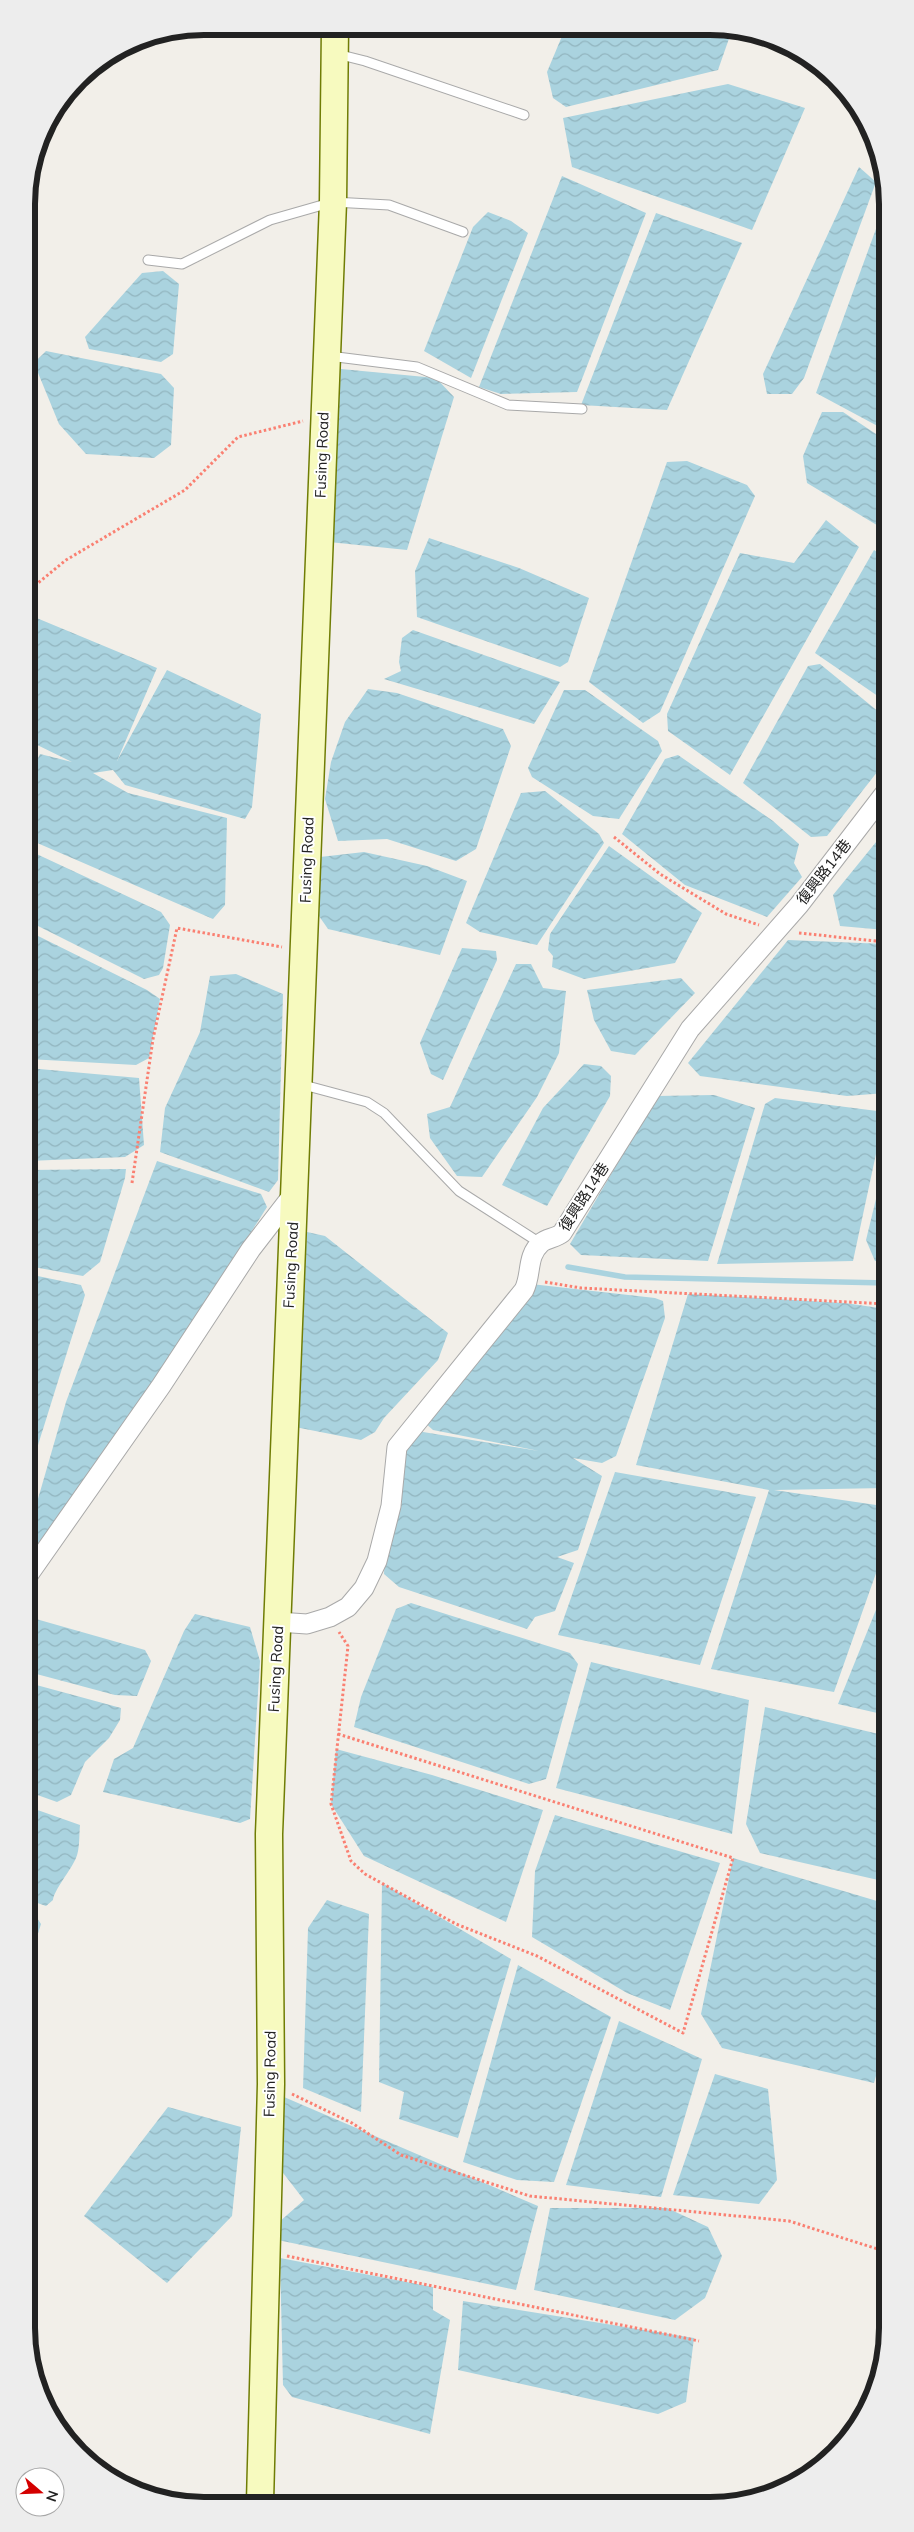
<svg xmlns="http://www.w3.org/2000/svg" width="914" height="2532" viewBox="0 0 914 2532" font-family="Mulish,'Noto Sans TC',sans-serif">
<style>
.water{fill:url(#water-waves)}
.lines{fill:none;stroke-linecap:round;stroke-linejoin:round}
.stream{stroke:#aad3df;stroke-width:5.5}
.lane-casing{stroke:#a9a9a9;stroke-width:11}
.street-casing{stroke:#a9a9a9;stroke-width:21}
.secondary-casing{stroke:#707d05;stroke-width:29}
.path{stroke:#fa8072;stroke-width:3;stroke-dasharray:2.5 2.5;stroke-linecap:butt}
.lane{stroke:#fff;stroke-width:9}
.street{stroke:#fff;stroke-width:19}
.secondary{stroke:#f7fabf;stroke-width:26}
.labels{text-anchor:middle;stroke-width:4;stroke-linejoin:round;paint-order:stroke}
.street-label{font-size:15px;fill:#222;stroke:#fff}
.rim{fill:none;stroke:#222;stroke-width:6}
</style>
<defs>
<pattern id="water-waves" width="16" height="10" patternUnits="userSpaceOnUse" patternTransform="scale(1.25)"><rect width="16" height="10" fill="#aad3df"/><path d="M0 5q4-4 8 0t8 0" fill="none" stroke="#92b5bf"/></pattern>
</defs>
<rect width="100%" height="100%" fill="#f2efe9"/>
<g class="water">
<polygon points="565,29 732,30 718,70 566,107 553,98 547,72"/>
<polygon points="728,84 805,108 752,230 572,167 563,118"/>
<polygon points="859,167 876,182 804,378 792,394 767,394 763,374"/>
<polygon points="562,176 646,213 577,392 501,394 479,387"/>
<polygon points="884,207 885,430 816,393"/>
<polygon points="488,212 511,221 528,233 471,378 424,351 473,227"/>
<polygon points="656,213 742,243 667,410 581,405"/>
<polygon points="163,271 179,284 173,354 161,362 89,349 85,337 142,273"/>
<polygon points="46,351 161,374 174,388 171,445 154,458 86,454 59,424 34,363"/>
<polygon points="341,369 436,378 454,397 407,550 329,542"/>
<polygon points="822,412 843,412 885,440 885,530 807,483 803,456"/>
<polygon points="687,461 747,485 755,496 660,712 643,723 589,682 667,462"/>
<polygon points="826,520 859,547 730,775 668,731 667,714 740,553 794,563"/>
<polygon points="429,538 519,568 589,598 568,662 560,667 417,617 415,571"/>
<polygon points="874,550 885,557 885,701 815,653"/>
<polygon points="27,614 157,668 117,761 167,670 261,714 252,807 245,819 125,785 113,770 93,773 128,793 227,818 225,905 213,919 28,839 27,781 40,754 72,762 27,740"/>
<polygon points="413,630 560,682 534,724 384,679 401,671 399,662 402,638"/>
<polygon points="820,664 885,717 885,762 827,836 811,837 743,783 808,666"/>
<polygon points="368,689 397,693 503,729 511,746 476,849 456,861 387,839 338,841 325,799 331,762 345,722"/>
<polygon points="564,690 585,690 658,741 662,751 619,819 593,816 532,777 528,768"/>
<polygon points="678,755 773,821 799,844 794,863 802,877 767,917 685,885 622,834 665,759"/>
<polygon points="545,791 599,834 604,843 537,945 480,932 466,923 521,793"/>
<polygon points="885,831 885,930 840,926 833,895"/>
<polygon points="609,846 702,913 675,963 584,979 552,967 553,956 548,950 550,934"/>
<polygon points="28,850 161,912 170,925 163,968 159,975 144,979 28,921"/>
<polygon points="364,852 427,866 467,881 440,955 328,929 319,916 320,857"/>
<polygon points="28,931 147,990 160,999 149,1058 136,1065 28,1059"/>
<polygon points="788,940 885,944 886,1093 847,1096 700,1076 688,1063"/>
<polygon points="462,948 496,951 497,960 443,1080 431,1074 420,1043"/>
<polygon points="516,964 531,964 543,988 566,991 559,1053 537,1097 482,1177 457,1176 430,1138 427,1114 450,1107"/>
<polygon points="236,974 283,994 278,1180 269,1192 160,1152 165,1108 200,1032 210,976"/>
<polygon points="681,978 695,993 635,1055 611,1051 594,1020 587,990"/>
<polygon points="584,1064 601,1066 611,1076 610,1096 547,1206 502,1185 543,1108"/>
<polygon points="28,1068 139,1078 144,1145 125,1157 28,1161"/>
<polygon points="714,1095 755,1108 708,1261 581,1255 570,1244 657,1096"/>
<polygon points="775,1098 885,1112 853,1261 717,1264 765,1104"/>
<polygon points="886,1158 886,1262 875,1261 866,1240"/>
<polygon points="157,1161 261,1194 267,1207 132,1419 29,1572 29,1530 66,1402"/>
<polygon points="126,1169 125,1178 100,1262 83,1276 28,1266 28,1170"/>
<polygon points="307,1232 325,1236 448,1333 438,1360 384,1418 375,1432 361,1440 295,1427"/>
<polygon points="28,1274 81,1285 85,1295 28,1477"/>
<polygon points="531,1284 655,1298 663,1301 665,1318 616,1456 602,1463 573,1458 602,1476 578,1550 557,1557 574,1563 555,1611 535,1617 527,1629 399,1587 384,1574 385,1552 402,1502 398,1501 402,1451 417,1431 539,1451 433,1430 424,1422"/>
<polygon points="688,1294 845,1303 886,1309 886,1488 774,1490 883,1506 886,1511 886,1545 834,1692 711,1669 769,1490 636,1465"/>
<polygon points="615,1472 756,1497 700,1665 558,1635"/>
<polygon points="886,1585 886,1715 838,1704"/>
<polygon points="411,1603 570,1653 578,1664 546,1779 529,1784 354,1727 361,1697 396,1609"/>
<polygon points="195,1614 250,1627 260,1661 250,1819 240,1823 103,1792 114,1759 133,1748 184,1631"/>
<polygon points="29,1617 145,1650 151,1661 137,1696 115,1695 29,1672"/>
<polygon points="591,1662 749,1700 732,1834 556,1788"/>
<polygon points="29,1683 121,1708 120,1720 109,1738 85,1762 71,1795 57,1802 29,1792"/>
<polygon points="765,1707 887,1736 887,1882 760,1853 746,1824"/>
<polygon points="336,1749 432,1775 543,1810 506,1922 364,1856 331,1804"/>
<path d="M29,1807l51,18c-1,10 0,24 -4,33 -5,12 -22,32 -23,42l-7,6 -17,-6z"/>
<polygon points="555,1815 720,1863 670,2010 627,1993 532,1937 535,1871"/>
<polygon points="733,1858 887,1904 887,2036 874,2083 722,2048 701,2014"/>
<polygon points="382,1883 511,1959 458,2138 399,2119 404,2092 379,2082"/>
<polygon points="327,1900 369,1914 361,2112 303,2088 308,1928"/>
<polygon points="29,1916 37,1918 41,1924 33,1949 29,1952"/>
<polygon points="518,1965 611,2017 554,2182 517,2180 463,2162"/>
<polygon points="619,2021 702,2059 661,2197 566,2185"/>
<polygon points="715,2074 768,2089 777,2180 759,2204 673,2195"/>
<polygon points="284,2097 538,2206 516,2290 273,2239 278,2223 304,2200 280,2169"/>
<polygon points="168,2107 241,2127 232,2216 167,2283 84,2216"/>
<polygon points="550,2208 667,2208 708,2227 722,2256 705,2298 675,2320 534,2290"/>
<polygon points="280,2258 433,2287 433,2310 450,2320 430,2434 292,2397 283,2385"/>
<polygon points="463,2301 694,2338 686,2402 658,2414 458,2370"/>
</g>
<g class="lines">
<polyline class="stream" points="568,1267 625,1277 886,1283"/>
<defs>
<g id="lane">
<polyline points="337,54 365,61 524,115"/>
<polyline points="148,260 182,264 270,220 333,202 389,205 463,232"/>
<polyline points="329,356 417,367 508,405 582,409"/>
<polyline points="300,1084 367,1102 384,1113 459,1191 540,1243"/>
</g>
<g id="street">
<polyline points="29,1574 161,1386 251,1249 295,1192"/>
<path d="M278,1622l29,2 23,-7 18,-10 16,-19 13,-27 14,-55 6,-59 127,-157c8,-15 2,-34 17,-47 6,-5 15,-5 21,-10l128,-204 109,-124 86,-112"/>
</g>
<polyline id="secondary" points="260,2502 271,2084 269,1834 333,202 335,27"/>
</defs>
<use href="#lane" class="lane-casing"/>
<use href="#street" class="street-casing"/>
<use href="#secondary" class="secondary-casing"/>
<g class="path">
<polyline points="27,592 66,560 185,490 238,437 303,421"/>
<polyline points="614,837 660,874 726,914 759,925"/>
<polyline points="799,933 885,942"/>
<polyline points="132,1183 153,1039 177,928 282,947"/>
<polyline points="545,1282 581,1288 886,1304"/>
<polyline points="338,1734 733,1858 683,2033 537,1956 456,1924 365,1874 351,1861 331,1804 348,1646 339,1632"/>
<polyline points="292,2094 352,2123 401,2155 530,2196 789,2221 887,2252"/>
<polyline points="287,2256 699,2341"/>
</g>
<use href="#lane" class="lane"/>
<use href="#street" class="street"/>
<use href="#secondary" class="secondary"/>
</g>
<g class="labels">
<g class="street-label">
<text transform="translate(322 455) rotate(-88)" y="5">Fusing Road</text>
<text transform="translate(307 860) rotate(-88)" y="5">Fusing Road</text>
<text transform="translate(824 872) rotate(-52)" y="5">復興路14巷</text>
<text transform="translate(584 1197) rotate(-57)" y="5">復興路14巷</text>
<text transform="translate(291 1265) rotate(-87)" y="5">Fusing Road</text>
<text transform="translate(276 1669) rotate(-87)" y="5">Fusing Road</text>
<text transform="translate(270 2074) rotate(-89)" y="5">Fusing Road</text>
</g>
</g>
<path d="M0 0H914V2532H0ZM204 35H710A169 169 0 0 1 879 204V2328A169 169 0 0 1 710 2497H204A169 169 0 0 1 35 2328V204A169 169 0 0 1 204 35Z" fill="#ededed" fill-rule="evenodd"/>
<path class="rim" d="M204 35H710A169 169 0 0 1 879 204V2328A169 169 0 0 1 710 2497H204A169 169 0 0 1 35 2328V204A169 169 0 0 1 204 35Z"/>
<g transform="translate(40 2492) rotate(109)"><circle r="24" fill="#ffffff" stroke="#a7a7a7"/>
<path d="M0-4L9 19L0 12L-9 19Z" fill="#d40000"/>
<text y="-8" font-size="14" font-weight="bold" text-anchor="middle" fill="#222222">N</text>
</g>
</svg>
